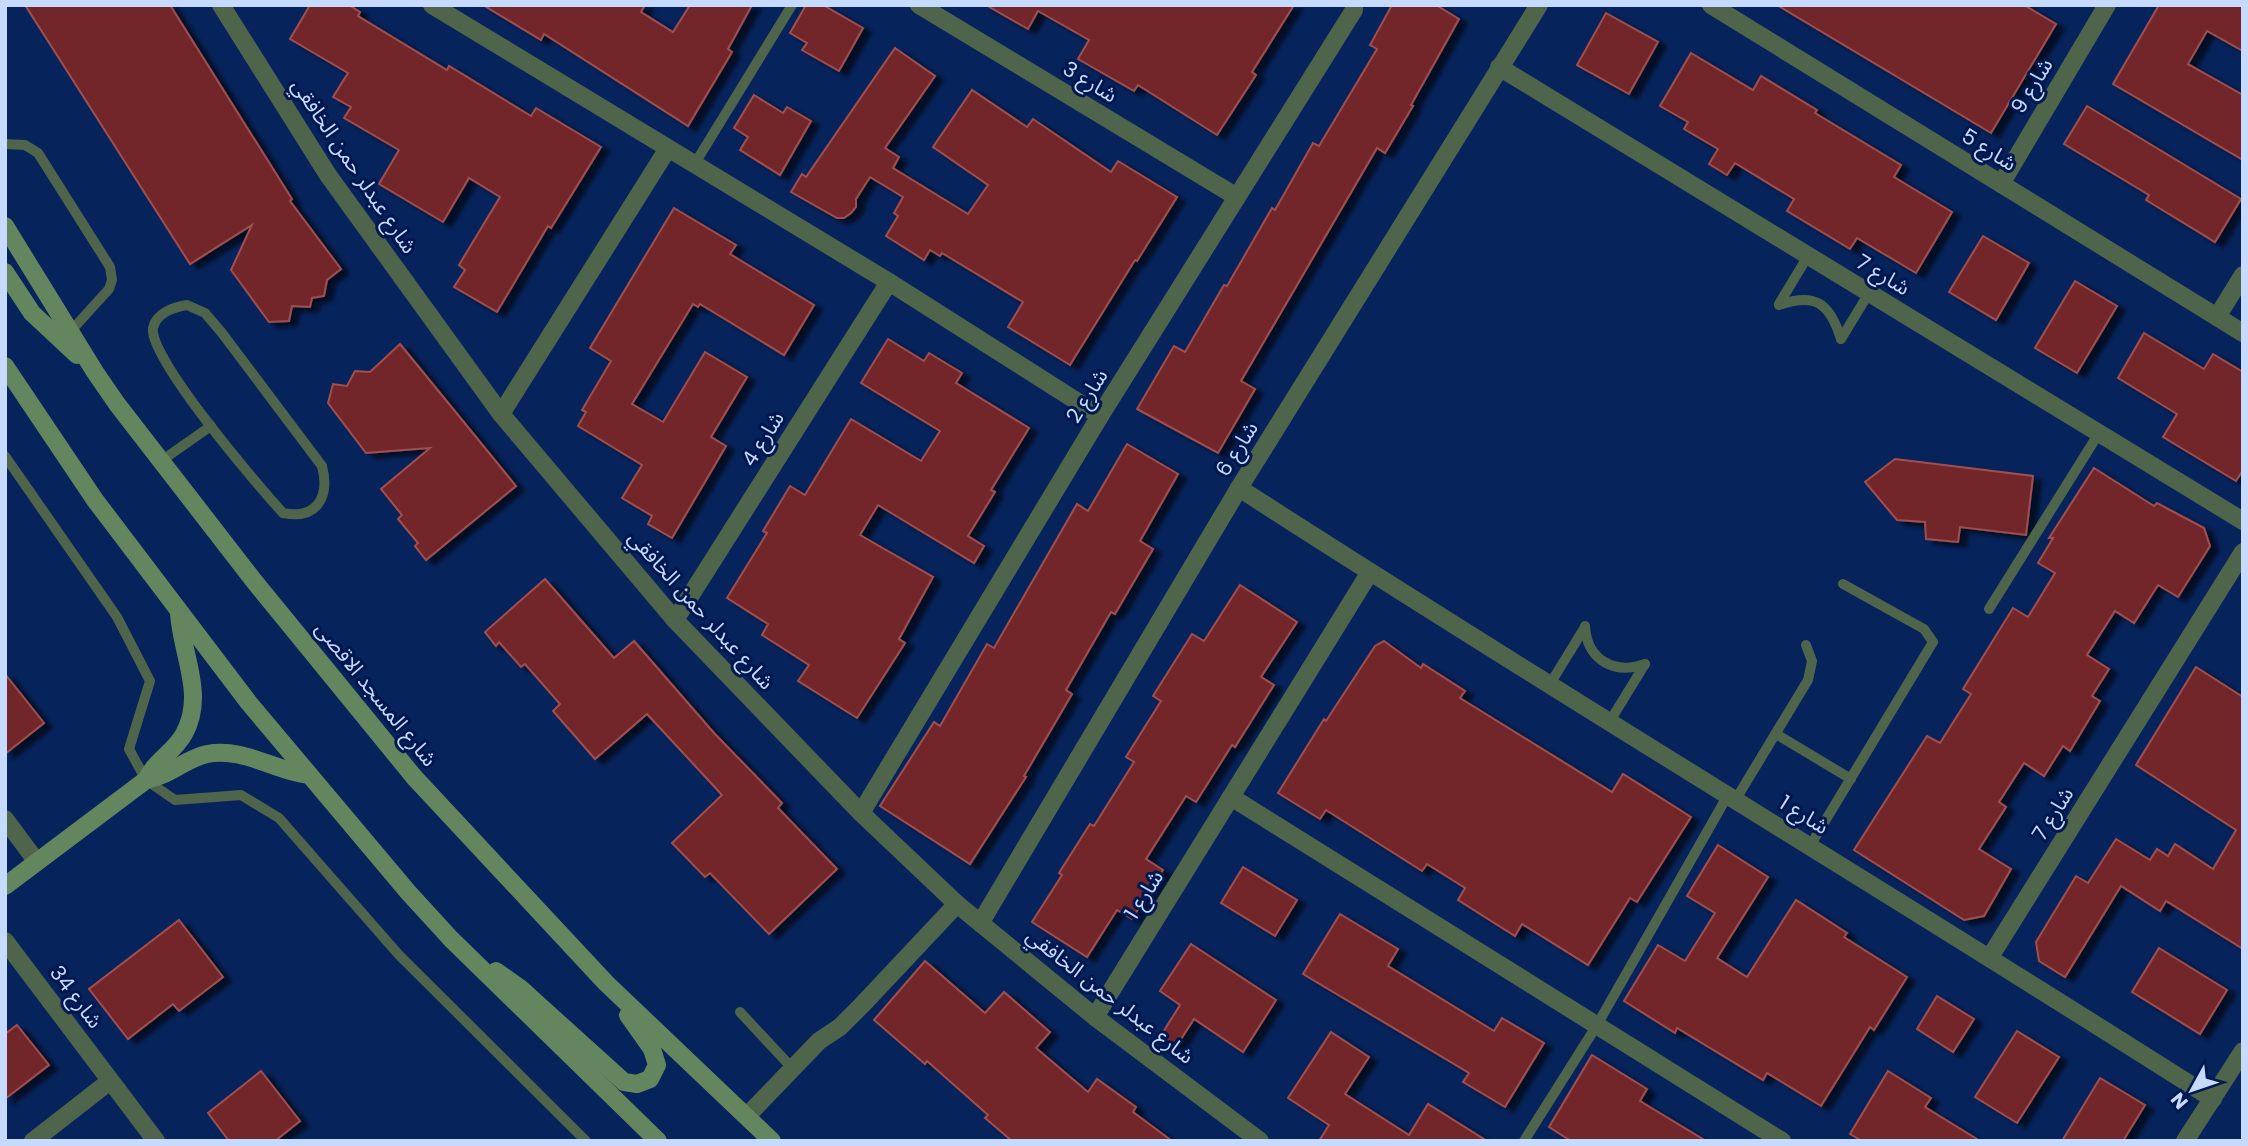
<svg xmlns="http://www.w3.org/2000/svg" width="2248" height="1146" viewBox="0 0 2248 1146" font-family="Poppins,'Noto Sans Arabic',sans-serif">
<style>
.building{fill:#722629;stroke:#9f4f4f;stroke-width:2;filter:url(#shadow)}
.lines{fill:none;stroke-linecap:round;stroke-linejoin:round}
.lane{stroke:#4e644b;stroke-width:10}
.street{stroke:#4e644b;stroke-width:18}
.secondary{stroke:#63865e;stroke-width:18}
.labels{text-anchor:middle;stroke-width:6;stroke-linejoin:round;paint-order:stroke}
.street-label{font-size:21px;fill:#c6dafd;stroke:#00184f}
</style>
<defs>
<filter id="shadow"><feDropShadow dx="8" dy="4.5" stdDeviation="2" flood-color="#0009"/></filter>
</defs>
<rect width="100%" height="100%" fill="#06235b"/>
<g class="building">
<polygon points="25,5 170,5 292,199 290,201 341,269 327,280 324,296 312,298 310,307 292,306 289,321 269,322 231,270 252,225 190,264"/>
<polygon points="310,5 349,5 360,12 358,16 447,70 449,66 531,116 536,108 601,147 551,228 548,226 497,312 454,287 465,270 459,265 500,197 469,178 443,222 379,184 399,150 344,118 351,107 333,97 348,73 290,39"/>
<polygon points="483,5 645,5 641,12 673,32 690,5 752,5 728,49 732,52 688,126 544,34 541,40"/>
<polygon points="806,5 823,5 863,28 839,71 802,50 807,43 790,33"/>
<polygon points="986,5 1294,5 1252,72 1256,75 1217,135 1138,85 1134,91 1078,59 1089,40 1038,11 1028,29"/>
<polygon points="1392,5 1436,5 1459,19 1411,105 1413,106 1385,153 1377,148 1241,381 1255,389 1218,453 1137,409 1174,346 1185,352 1224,285 1227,286 1272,208 1275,210 1313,143 1319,146 1377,49 1370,45"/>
<polygon points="1777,5 2024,5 2056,24 1991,133"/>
<polygon points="2159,5 2243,5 2243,51 2207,31 2188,64 2243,95 2243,160 2113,84"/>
<polygon points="1606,13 1658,42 1629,94 1577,65"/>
<polygon points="895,48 935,76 885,148 899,157 893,168 968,214 988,185 933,147 972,90 1027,127 1033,119 1111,172 1118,161 1177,197 1137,261 1135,260 1070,365 1008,327 1023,302 942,253 940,256 930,250 924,260 886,236 898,216 894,213 903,197 870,177 856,199 856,207 851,213 844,218 837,218 791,192 802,174 806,177"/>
<polygon points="1691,53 1753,90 1761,76 1817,110 1815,113 1901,165 1894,177 1952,212 1916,273 1857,238 1850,249 1787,211 1794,199 1735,163 1727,175 1709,164 1718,149 1684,129 1688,122 1660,106"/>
<polygon points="754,95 783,113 787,107 811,121 780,175 740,150 748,137 734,128"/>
<polygon points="2087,106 2241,199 2215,242 2146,200 2149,195 2064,144"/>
<polygon points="674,208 736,245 730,254 814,305 784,355 700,304 698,307 693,304 632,404 663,422 705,352 747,377 711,437 726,446 672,538 648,524 652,516 622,498 642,465 578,426 586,412 582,410 611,361 590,348"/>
<polygon points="1983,236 2029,263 1996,320 1949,292"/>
<polygon points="2075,281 2117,306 2077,373 2035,348"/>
<polygon points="2144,333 2204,369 2213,354 2243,372 2243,470 2236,481 2163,437 2177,414 2118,378"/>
<polygon points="888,339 924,361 929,353 962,373 956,383 1029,428 991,490 995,492 968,536 984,546 974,563 878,505 860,535 933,577 899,639 905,643 857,718 798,681 809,665 762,635 768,624 727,598 767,533 763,531 790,486 805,495 851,419 921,461 940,431 861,383"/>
<polygon points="400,344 516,486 426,560 415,546 418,543 398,519 402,515 381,489 430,448 366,453 328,403 333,384 347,386 355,371 370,372"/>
<polygon points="1127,444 1178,474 1140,541 1153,549 1115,614 1111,612 1066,690 1072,694 1024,776 1026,777 970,864 880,806 934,722 940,726 987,644 994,648 1077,504 1088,511"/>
<polygon points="1895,459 2033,476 2026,535 1960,527 1958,542 1926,539 1925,522 1897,520 1865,482"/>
<polygon points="2094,468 2154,506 2157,503 2204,528 2210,546 2178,597 2158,585 2134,623 2115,611 2087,655 2109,669 2092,696 2100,701 2070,751 2063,746 2044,776 2024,763 1999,802 2006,807 1979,849 2011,869 1984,916 1964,920 1854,850 1927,736 1940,743 1971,694 1963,689 2013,608 2028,617 2055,573 2038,563 2053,538 2049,538"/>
<polygon points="545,579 614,658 634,641 714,733 782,803 778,808 837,869 769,934 710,873 705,877 672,843 722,795 647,714 595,759 553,711 560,704 525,664 521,667 499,642 496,646 485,632"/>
<polygon points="1240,585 1297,622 1261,677 1274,685 1235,747 1232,745 1196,802 1186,796 1146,859 1163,870 1132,919 1117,910 1087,957 1032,922 1062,875 1059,873 1090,824 1094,826 1134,762 1126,757 1161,701 1153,696 1192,634 1204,641"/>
<polygon points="1384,641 1421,668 1423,664 1465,691 1460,698 1612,792 1623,774 1691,817 1637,902 1630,898 1588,965 1522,924 1515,936 1458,900 1465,888 1427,864 1422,871 1326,810 1320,819 1278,793 1324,719 1326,721 1375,646"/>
<polygon points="2196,667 2243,697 2243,949 2166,901 2160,911 2121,886 2065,977 2039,961 2036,942 2076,876 2088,883 2116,839 2150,860 2157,849 2168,856 2175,844 2213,869 2236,830 2136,765"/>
<polygon points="5,674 44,723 5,754"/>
<polygon points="1718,845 1768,877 1717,958 1747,977 1796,900 1847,933 1844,937 1907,977 1874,1030 1870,1027 1821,1106 1767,1073 1763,1080 1677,1028 1675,1033 1624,1001 1658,945 1685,961 1715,913 1687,896"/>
<polygon points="1243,867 1297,900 1275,936 1221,903"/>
<polygon points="1340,914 1398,949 1388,966 1494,1031 1502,1018 1544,1043 1505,1107 1463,1082 1469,1073 1303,974"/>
<polygon points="179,920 223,977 179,1011 173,1004 128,1039 89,989"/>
<polygon points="1191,944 1276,1000 1243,1052 1194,1019 1176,1047 1160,1037 1180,1005 1160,991"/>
<polygon points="2159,948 2227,990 2200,1034 2132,992"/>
<polygon points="925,961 985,1013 1004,992 1050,1032 1036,1048 1088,1092 1097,1079 1136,1107 1133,1112 1172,1141 1012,1141 985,1118 988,1115 927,1061 925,1064 874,1020"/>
<polygon points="1937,996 1974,1019 1953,1052 1917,1029"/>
<polygon points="17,1025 49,1065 5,1099 5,1034"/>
<polygon points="2017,1031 2059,1057 2017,1123 1975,1097"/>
<polygon points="1331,1032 1369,1057 1345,1094 1409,1135 1428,1104 1487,1141 1319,1141 1329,1125 1288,1098"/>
<polygon points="1592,1055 1647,1089 1640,1101 1706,1141 1571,1141 1549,1127"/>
<polygon points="261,1071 300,1121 275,1141 229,1141 208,1113"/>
<polygon points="1888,1071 1931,1098 1925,1107 1980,1141 1862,1141 1850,1134"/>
<polygon points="2100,1078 2145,1105 2123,1141 2062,1141"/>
</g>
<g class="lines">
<g class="lane">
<polyline points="5,144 25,145 38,153 110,267 112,280 109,289 70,332"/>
<polyline points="694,165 792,5"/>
<polyline points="1779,304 1808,256"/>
<path d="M187,305l18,8 17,20 100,133c8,31 -5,54 -39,47 -24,-26 -135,-156 -130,-185 3,-15 21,-21 34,-23z"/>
<path d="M1779,305c37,-13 51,-1 62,34"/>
<polyline points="1841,339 1869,293"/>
<polyline points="5,456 117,617 150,681 129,749 146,780 175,800 241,795 279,818 399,955 586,1141"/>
<polyline points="161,461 211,426"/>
<polyline points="1989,609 2099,433"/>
<path d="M1585,626c2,34 29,49 60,38"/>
<polyline points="1550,684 1585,627"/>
<polyline points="1610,721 1645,664"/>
<polyline points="1776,734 1851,779"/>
<polyline points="1736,799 1808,680 1812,661 1806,645"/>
<polyline points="1810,846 1933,642 1924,629 1843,584"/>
<polyline points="740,1012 793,1069"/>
<polyline points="1524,1141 1597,1025 1728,795"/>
</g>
<g class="street">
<polyline points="221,5 328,175 501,414 675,620 861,813 957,904 1095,1017 1260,1141"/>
<polyline points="432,5 889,282 1100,416"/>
<polyline points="919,5 1237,197"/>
<polyline points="1711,5 2243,333"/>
<polyline points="1499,67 2243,521"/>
<polyline points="2001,184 2107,5"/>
<polyline points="2217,317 2243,275"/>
<polyline points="501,414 667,150"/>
<path d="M1239,488c322,208 651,405 974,611"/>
<polyline points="675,620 889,282"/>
<polyline points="1231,797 1782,1141"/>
<polyline points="861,813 1100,416 1354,10 1354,5"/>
<polyline points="5,819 37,862"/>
<polyline points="981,922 1239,488 1539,5"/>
<polyline points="5,941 156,1141"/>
<polyline points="1990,957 2243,552"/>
<polyline points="1095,1017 1370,572"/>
<polyline points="747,1116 819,1041 840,1027 862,1005 957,904"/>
<polyline points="33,1141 110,1081"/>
<polyline points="2185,1141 2243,1051"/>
</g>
<g class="secondary">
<polyline points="5,226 95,372 117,404 254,581 414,777 606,983 772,1141"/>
<polyline points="5,272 32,313 77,355"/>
<polyline points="5,366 95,500 249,703 408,892 451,939 658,1141"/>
<path d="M146,780c9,-19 28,-28 38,-46 22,-40 -3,-80 -5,-122"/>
<path d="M5,886l141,-106c23,-4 39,-21 61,-26 37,-7 67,17 102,21"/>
<polyline points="496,971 520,988 624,1082 637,1084 650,1079 657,1065 652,1049 628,1015"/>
</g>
</g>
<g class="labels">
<g class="street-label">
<text transform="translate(1090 82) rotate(31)" y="7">شارع 3</text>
<text transform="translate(2032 86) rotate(-59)" y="7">شارع 9</text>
<text transform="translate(1989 150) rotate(32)" y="7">شارع 5</text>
<text transform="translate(354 166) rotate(56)" y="7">شارع عبدلر حمن الخافقي</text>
<text transform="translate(1883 275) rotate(31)" y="7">شارع 7</text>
<text transform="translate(1087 396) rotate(-58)" y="7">شارع 2</text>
<text transform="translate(763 439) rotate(-58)" y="7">شارع 4</text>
<text transform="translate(1237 449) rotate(-58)" y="7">شارع 6</text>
<text transform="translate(701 610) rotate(48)" y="7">شارع عبدلر حمن الخافقي</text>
<text transform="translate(376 694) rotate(51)" y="7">شارع المسجد الاقصى</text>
<text transform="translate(2053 814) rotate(-58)" y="7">شارع 7</text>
<text transform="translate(1804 815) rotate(32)" y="7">شارع 1</text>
<text transform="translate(1144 895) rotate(-58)" y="7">شارع 1</text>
<text transform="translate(1110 996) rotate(38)" y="7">شارع عبدلر حمن الخافقي</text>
<text transform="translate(76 997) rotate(53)" y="7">شارع 34</text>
</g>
</g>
<rect width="2248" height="1146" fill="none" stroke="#c6dafd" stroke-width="14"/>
<g transform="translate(2192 1090) rotate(230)" stroke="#00184f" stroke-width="5" paint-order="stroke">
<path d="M0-5L12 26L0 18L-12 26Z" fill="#c6dafd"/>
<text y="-10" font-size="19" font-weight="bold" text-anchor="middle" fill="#c6dafd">N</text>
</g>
</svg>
